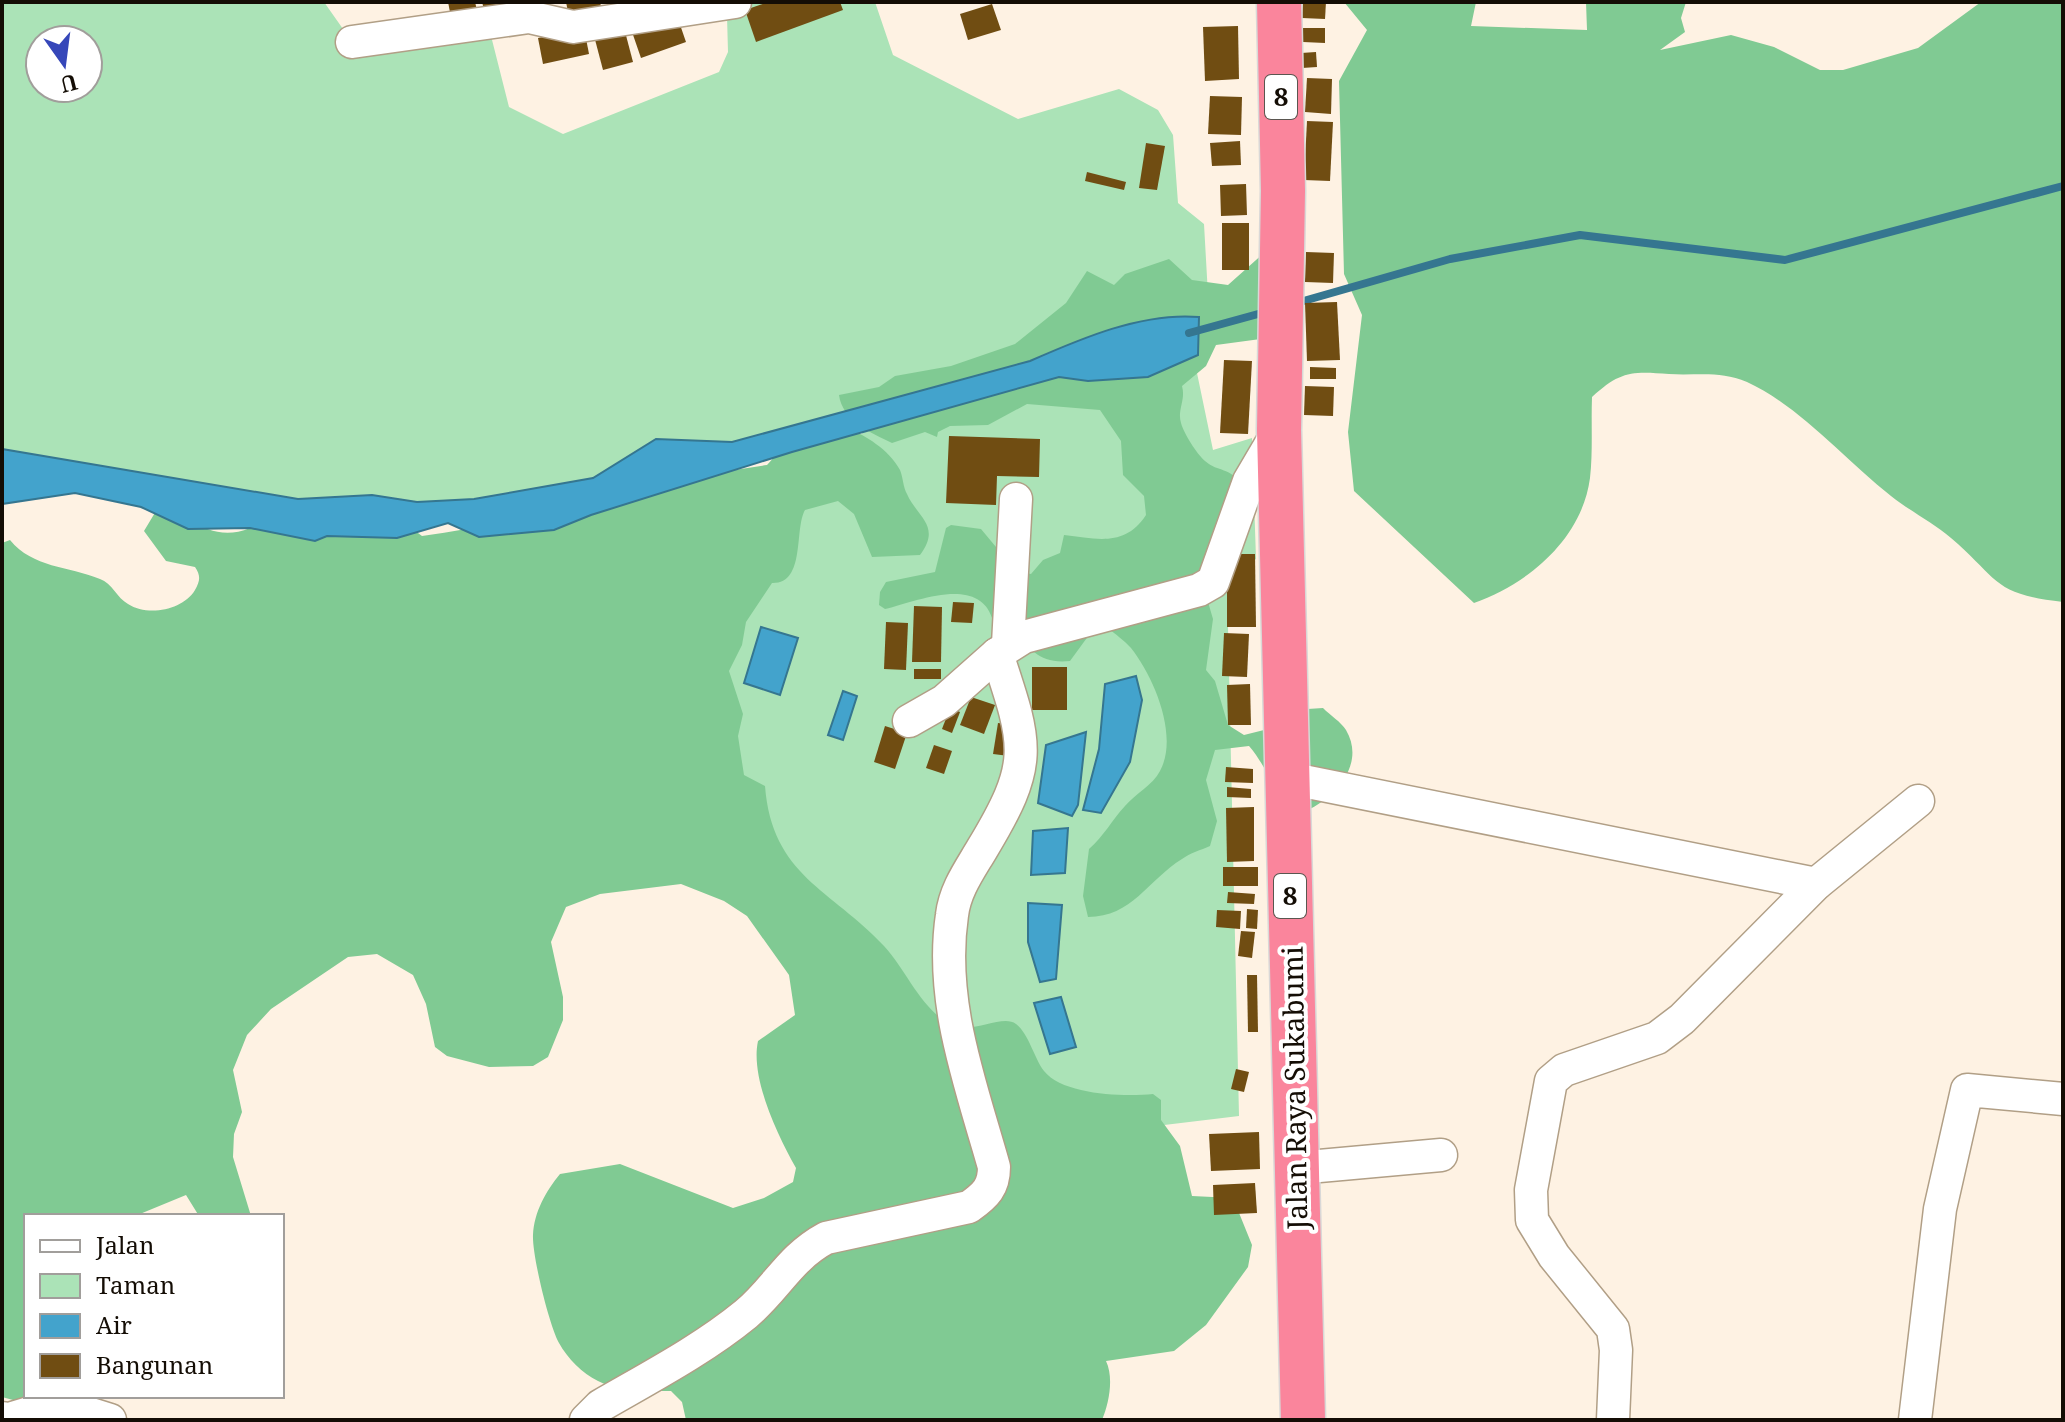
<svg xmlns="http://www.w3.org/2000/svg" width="2065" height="1422" viewBox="0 0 2065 1422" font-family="'Noto Serif',serif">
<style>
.green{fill:#abe3b7;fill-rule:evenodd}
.forest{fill:#80ca93}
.water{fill:#43a3cc;stroke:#357690;stroke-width:2}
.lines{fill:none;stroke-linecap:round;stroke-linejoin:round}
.stream{stroke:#357690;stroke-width:8}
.building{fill:#704d12}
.street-casing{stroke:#b19f86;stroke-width:35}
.highway-casing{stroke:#d9d8d7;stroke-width:47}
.street{stroke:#fff;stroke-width:32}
.highway{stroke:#fa859c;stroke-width:44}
.labels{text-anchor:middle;stroke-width:8;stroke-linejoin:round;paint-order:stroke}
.shield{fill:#fff;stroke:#5a5650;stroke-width:2}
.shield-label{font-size:26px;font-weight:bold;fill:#140d05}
.street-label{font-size:28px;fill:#140d05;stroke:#fff}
</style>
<rect width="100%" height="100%" fill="#fef2e3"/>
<g class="green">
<path d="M2,2h322l31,44 134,-18 20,79 54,27 156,-62 9,-20 -1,-36 12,-14h136l18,53 125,64 101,-30 39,21 15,25 5,68 26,21 4,71 -177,68 -437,117 -120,21 -176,1 -296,-52zM40,40h48v48h-48z"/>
<polygon points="1192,349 1213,450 1252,438 1256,559 1227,582 1239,1116 1131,1129 935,1032 746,843 714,621 829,461 865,431"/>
</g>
<g class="forest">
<path d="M1344,2h132l-5,24 116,4 -1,-28h100l-5,16 4,14 -25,18 71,-15 43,12 46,23h23l75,-22 63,-46h82v600c-71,-8 -63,-22 -112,-64 -19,-16 -41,-27 -60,-42 -47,-37 -90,-89 -144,-114 -28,-12 -50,-6 -78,-8 -37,-3 -49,-3 -77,23 -1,27 1,54 -2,81 -8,61 -62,106 -116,125l-120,-112 -6,-59 14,-117 -18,-41 -5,-193 28,-51z"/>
<path d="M1265,252l3,86 -52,7 -10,21 -24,20c4,14 -5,24 -1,37 3,11 16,31 24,38 14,12 24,5 37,24l-13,38 -27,41 1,21 10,34 -7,51 9,11 13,44 16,10 20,-5 28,-20 31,-2c7,7 18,14 23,22 22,37 -17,75 -49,84 -22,-19 -29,-46 -48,-68l-34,4 -9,30 11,41 -7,25c-9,4 -20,7 -28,13 -34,21 -50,58 -94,58l-5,-21 6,-47c15,-13 23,-29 36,-43 10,-12 28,-21 35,-35 19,-35 -6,-94 -29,-123 -6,-7 -16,-14 -23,-20l-19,7 -19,26c-44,5 -45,-32 -78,-43 -14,-43 -75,-17 -107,-9l-6,-4 1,-13 6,-10 49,-10 11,-44 5,-3 30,4 35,42 15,3 12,-14 17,-7 4,-18c34,4 61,12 82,-20l-2,-19 -21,-21 -2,-34 -21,-31 -73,-6 -39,21 -38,1 -12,6 -1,5 -12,-5 -33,11c-21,-10 -50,-23 -53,-48l40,-8 16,-11 56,-10 64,-22 51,-41 21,-32 27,14 11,-11 44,-15 23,21 36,5z"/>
<path d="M846,426c20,11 42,22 54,44 3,7 3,17 7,24 10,23 35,32 13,61l-48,2 -18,-43 -16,-13 -33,9c-11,19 1,74 -33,73l-26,39 -4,23 -13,26 14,43 -5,22 6,39 21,11c7,90 66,103 119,160 22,24 34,57 62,76 23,16 55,-9 70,2 13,10 18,34 28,47 19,24 80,26 109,23l8,6v20l19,26 12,50 41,2 19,47 -4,22 -42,58 -32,26 -68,10c8,17 3,42 -4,59h-416l-4,-18 -11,-11c-25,0 -50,2 -73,-10 -16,-8 -30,-22 -39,-38 -10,-18 -27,-88 -26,-108 1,-23 13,-44 27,-61l60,-10 113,44 31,-10 29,-16 3,-14c-18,-32 -46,-90 -38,-127l37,-26 -6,-40 -42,-59 -23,-15 -43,-17 -81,10 -34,13 -15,35 12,55v23l-15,37 -15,9 -44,1 -42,-11 -12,-9 -9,-43 -13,-29 -36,-21 -29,3 -77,52 -24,26 -14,35 9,42 -8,22 -1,23 18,59h-52l-13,-21 -51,21h-109v180h44l-24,13 -44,-12v-854l8,-3c23,28 58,26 90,39 12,4 17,19 28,25 20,13 55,6 67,-14 5,-9 6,-14 0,-23l-29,-6 -22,-30 12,-20c28,-4 51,35 94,17l160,-1 12,9c117,-16 229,-55 345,-71l20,-22z"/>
</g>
<g class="water">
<path d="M1199,317l-1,38 -50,22 -60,4 -29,-4 -267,75 -201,63 -37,15 -75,7 -31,-14 -51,15 -70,-2 -12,5 -65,-13 -62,1 -47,-22 -66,-14 -73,11v-55l296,50 74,-4 45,7 57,-3 119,-21 63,-39 76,3 298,-81c50,-22 112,-49 169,-44z"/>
<polygon points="761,627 798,638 780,695 744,683"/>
<polygon points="1136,676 1142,700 1130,762 1101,813 1083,810 1099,749 1105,684"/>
<polygon points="843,691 857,696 843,740 828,735"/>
<polygon points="1086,732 1078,805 1072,816 1038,803 1046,745"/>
<polygon points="1068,828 1065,873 1031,875 1033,831"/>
<polygon points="1028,903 1062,905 1056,979 1040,982 1028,942"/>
<polygon points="1061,997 1076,1047 1050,1054 1034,1003"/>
</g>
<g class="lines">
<g class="stream">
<polyline points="1293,304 1450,259 1580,235 1785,260 2063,186"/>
<polyline points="1189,333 1269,311"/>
</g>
</g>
<g class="building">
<polygon points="448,2 475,2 477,10 451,17"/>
<polygon points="482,2 513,2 514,5 485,13"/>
<polygon points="566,2 600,2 603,15 570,22"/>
<polygon points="768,2 840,2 843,10 756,42 745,10"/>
<polygon points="1303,2 1326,2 1325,19 1302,18"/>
<polygon points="992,4 1001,30 968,40 960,14"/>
<polygon points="676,13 686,42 641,58 631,29"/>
<polygon points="623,24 633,62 603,70 593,32"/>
<polygon points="1238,26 1239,79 1205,81 1203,27"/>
<polygon points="584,28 589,54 543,64 538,38"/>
<polygon points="1303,28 1325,28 1325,43 1303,42"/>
<polygon points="1316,52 1317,67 1302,68 1301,53"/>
<polygon points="1307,78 1332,79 1331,114 1305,112"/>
<polygon points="1210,96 1242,97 1241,135 1208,134"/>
<polygon points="1307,121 1333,122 1330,181 1304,180"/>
<polygon points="1240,141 1241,165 1212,166 1210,143"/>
<polygon points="1146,143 1165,146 1157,190 1139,188"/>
<polygon points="1087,172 1126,182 1124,190 1085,181"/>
<polygon points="1246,184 1247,215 1221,216 1220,185"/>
<rect x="1222" y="223" width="27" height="47"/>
<polygon points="1306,252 1334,253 1333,283 1305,282"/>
<polygon points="1337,302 1340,360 1307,361 1305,303"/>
<polygon points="1224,360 1252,361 1248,434 1220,433"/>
<polygon points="1310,367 1336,368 1336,379 1310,379"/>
<polygon points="1305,386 1334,387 1333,416 1304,415"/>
<polygon points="949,436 1040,439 1039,477 997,476 996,505 946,503"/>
<polygon points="1227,554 1255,554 1256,627 1227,627"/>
<polygon points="953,602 974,603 972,623 951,622"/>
<polygon points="914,606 942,607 941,662 912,662"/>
<polygon points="886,622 908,623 906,670 884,669"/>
<polygon points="1224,633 1249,634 1247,677 1222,676"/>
<rect x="1032" y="667" width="35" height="43"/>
<rect x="914" y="669" width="27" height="10"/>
<polygon points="1250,684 1251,725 1228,725 1227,685"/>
<polygon points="971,697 995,705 984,734 960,725"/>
<polygon points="950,708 960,712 952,733 942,729"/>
<polygon points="998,723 1015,725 1009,756 993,754"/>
<polygon points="885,726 907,733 895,769 874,762"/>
<polygon points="934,745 952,751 944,774 926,768"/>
<polygon points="1226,767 1253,769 1253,783 1225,782"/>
<polygon points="1227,787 1251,789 1251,798 1227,797"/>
<polygon points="1254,807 1254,861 1227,862 1226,808"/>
<rect x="1223" y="867" width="35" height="19"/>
<polygon points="1228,892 1255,894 1254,904 1227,903"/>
<polygon points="1247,909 1258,910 1257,929 1246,928"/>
<polygon points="1217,910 1241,911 1240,929 1216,927"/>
<polygon points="1241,931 1255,932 1252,958 1238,956"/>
<polygon points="1247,975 1257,975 1258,1032 1248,1032"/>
<polygon points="1236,1069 1249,1072 1244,1092 1231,1089"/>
<polygon points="1259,1132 1260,1169 1211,1171 1209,1134"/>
<polygon points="1255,1183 1257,1213 1214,1215 1213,1185"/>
</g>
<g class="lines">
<defs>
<g id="street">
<polyline points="352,42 529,17 573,27 735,2"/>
<polyline points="1008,644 1016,499"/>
<polyline points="909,721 944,701 997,654"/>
<polyline points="1288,778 1816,884"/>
<polyline points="1297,1168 1441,1155"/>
<polyline points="2,1418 9,1419 59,1404 110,1420"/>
<path d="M586,1420l14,-14c50,-29 102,-56 146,-92 31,-26 43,-56 80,-76l143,-31c17,-12 25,-20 25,-40 -23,-82 -55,-165 -42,-252 3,-25 17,-44 30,-66 52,-86 46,-102 15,-195l27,-17 175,-47 14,-8 36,-101 30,-51"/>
<polyline points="1613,1420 1616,1350 1613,1329 1554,1256 1532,1220 1531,1190 1551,1081 1564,1070 1657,1038 1682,1019 1816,884 1918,801"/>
<polyline points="1915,1420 1940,1209 1967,1090 2063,1099"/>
</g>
<polyline id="highway" points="1279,2 1283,191 1279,430 1303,1420"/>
</defs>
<use href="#street" class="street-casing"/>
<use href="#highway" class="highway-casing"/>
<use href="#street" class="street"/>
<use href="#highway" class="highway"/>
</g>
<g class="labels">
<g class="shield">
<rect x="1265" y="75" width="32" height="44" rx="6"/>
<rect x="1274" y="874" width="32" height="44" rx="6"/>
</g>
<g class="shield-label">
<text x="1281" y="106">8</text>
<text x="1290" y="905">8</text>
</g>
<g class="street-label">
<text transform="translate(1295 1088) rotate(-91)" y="10">Jalan Raya Sukabumi</text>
</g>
</g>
<rect width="2065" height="1422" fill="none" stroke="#140d05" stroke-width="8"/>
<rect x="24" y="1214" width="260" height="184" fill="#ffffff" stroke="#a19e9b" stroke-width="2"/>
<rect x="40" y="1240" width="40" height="12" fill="#ffffff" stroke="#a19e9b" stroke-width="2"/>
<text x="96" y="1254" font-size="24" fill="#140d05">Jalan</text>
<rect x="40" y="1274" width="40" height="24" fill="#abe3b7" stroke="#a19e9b" stroke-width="2"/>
<text x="96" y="1294" font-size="24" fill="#140d05">Taman</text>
<rect x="40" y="1314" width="40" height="24" fill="#43a3cc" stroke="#a19e9b" stroke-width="2"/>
<text x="96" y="1334" font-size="24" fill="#140d05">Air</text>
<rect x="40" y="1354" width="40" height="24" fill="#704d12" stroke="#a19e9b" stroke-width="2"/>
<text x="96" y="1374" font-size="24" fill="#140d05">Bangunan</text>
<g transform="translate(64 64) rotate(166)"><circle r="38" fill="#ffffff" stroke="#a19e9b" stroke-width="2"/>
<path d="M0-6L14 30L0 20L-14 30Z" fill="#3647b9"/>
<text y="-12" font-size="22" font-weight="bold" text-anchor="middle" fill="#140d05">U</text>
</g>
</svg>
